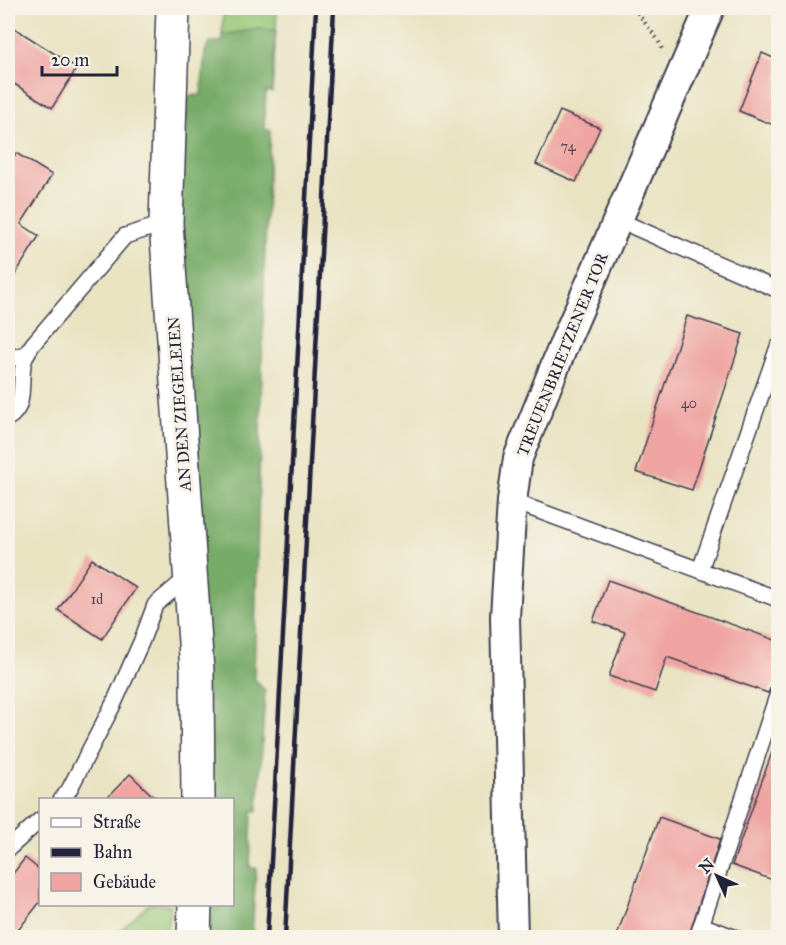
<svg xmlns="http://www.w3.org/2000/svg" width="786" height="945" viewBox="0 0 786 945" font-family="'IM FELL Great Primer',serif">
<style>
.green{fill:#94c676;stroke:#5b7458;stroke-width:1.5}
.forest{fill:#77ab67;stroke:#4c6651;stroke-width:1.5}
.building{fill:#efa4a1}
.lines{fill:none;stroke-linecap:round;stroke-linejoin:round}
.service-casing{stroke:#403f4f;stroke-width:18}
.minor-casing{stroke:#403f4f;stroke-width:32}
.tertiary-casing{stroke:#403f4f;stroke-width:36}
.path{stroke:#403f4f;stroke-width:4;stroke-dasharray:1.5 4.5;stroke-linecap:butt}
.service{stroke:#fff;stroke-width:15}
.minor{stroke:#fff;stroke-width:28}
.tertiary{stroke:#fff;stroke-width:33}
.rail{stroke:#22223b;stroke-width:4.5}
.labels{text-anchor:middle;stroke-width:6;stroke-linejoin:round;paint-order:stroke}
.number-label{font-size:14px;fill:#554254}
.street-label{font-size:16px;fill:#22223b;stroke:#f7f3e8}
</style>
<rect width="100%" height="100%" fill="#f7f3e8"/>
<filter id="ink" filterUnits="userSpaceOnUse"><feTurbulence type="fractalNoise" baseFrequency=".0167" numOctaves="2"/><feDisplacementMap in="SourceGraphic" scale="12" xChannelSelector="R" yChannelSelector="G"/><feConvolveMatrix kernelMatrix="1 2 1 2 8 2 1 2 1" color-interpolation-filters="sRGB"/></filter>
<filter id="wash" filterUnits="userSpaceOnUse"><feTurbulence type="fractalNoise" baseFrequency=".008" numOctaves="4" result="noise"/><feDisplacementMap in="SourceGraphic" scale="24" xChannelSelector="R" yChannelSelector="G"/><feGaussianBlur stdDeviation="1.35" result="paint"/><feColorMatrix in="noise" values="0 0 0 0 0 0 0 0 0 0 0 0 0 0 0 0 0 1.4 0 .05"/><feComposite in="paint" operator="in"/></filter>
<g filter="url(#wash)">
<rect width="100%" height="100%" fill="#e9e3c2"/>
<g class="green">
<polygon points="224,8 277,8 276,30 259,29 222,35"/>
<polygon points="149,904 171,905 165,937 113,937"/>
</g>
<polygon class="forest" points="259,29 276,30 272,92 266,92 264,129 270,130 265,247 254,678 265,691 258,811 252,811 250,868 256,868 252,937 205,937 206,905 232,904 232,800 210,799 180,195 188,96 201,95 205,52 209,42 222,42 222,35"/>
<g id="blocks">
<g class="building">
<polygon points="8,24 77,68 52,108 8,80"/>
<polygon points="762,53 778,60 778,127 739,111"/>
<polygon points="560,111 600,128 576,182 536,164"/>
<polygon points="16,153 52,175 21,224 39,236 8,286 8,166"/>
<polygon points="687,316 743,334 692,490 636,472"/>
<polygon points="92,559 136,588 102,639 58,610"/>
<polygon points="608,580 778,641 778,684 772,685 768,693 667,657 655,692 609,676 625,632 593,621"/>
<polygon points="776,741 778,741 778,882 732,865"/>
<polygon points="130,774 157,800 105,800"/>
<polygon points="659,817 720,839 688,938 616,938"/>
<polygon points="25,858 40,870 40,902 12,938 8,938 8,880"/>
</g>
</g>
</g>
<g filter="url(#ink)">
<use href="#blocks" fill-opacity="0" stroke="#403f4f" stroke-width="1.5"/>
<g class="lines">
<defs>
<g id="service">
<polyline points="618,220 778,290"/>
<polyline points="8,359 26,354"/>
<path d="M8,418c18,-10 12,-34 15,-52 1,-9 5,-15 10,-22l92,-108 41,-13"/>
<polyline points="512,501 778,599"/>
<polyline points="700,570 778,347"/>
<polyline points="61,800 69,790 114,703 142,640 155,605 189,576"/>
<polyline points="8,849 40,820"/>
<polyline points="701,925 736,938"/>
<polyline points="697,938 778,693"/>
</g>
<polyline id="minor" points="513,938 505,617 512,501 518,458 566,339 710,8"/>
<g id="tertiary">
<polyline points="173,8 166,223 197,671 198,800"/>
<polyline points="194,938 195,904"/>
</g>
</defs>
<use href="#service" class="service-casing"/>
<use href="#minor" class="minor-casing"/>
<use href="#tertiary" class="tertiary-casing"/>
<polyline class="path" points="634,8 658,40 663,51"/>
<use href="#service" class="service"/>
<use href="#minor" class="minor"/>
<use href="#tertiary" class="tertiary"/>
<g class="rail">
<polyline points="267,938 316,8"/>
<polyline points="285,938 334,8"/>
</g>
</g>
</g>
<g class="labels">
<g class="number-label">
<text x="568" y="151">74</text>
<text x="689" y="408">40</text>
<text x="97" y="604">1d</text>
</g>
<g class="street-label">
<text transform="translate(562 354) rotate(-68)" y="6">TREUENBRIETZENER TOR</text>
<text transform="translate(179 404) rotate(-94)" y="6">AN DEN ZIEGELEIEN</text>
</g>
</g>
<rect width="786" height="945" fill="none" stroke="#f7f3e8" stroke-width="30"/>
<rect x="39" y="798" width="195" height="108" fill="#f7f3e8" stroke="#a29fa3" stroke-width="1.5"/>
<rect x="51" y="818" width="30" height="9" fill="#ffffff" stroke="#a29fa3" stroke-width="1.5"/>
<text x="93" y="828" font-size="18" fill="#22223b">Straße</text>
<rect x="51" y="848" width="30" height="9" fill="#22223b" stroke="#a29fa3" stroke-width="1.5"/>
<text x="93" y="858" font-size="18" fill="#22223b">Bahn</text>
<rect x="51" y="873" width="30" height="18" fill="#efa4a1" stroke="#a29fa3" stroke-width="1.5"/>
<text x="93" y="888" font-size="18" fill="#22223b">Gebäude</text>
<g transform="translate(717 876) rotate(315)" stroke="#f7f3e8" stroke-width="4.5" paint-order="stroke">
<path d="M0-4.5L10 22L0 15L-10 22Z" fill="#22223b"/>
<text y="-9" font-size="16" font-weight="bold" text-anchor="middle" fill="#22223b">N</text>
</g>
<path d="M42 66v9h75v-9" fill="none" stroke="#22223b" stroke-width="3"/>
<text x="51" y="66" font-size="18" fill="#22223b" stroke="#f7f3e8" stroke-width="4.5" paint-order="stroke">20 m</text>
</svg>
